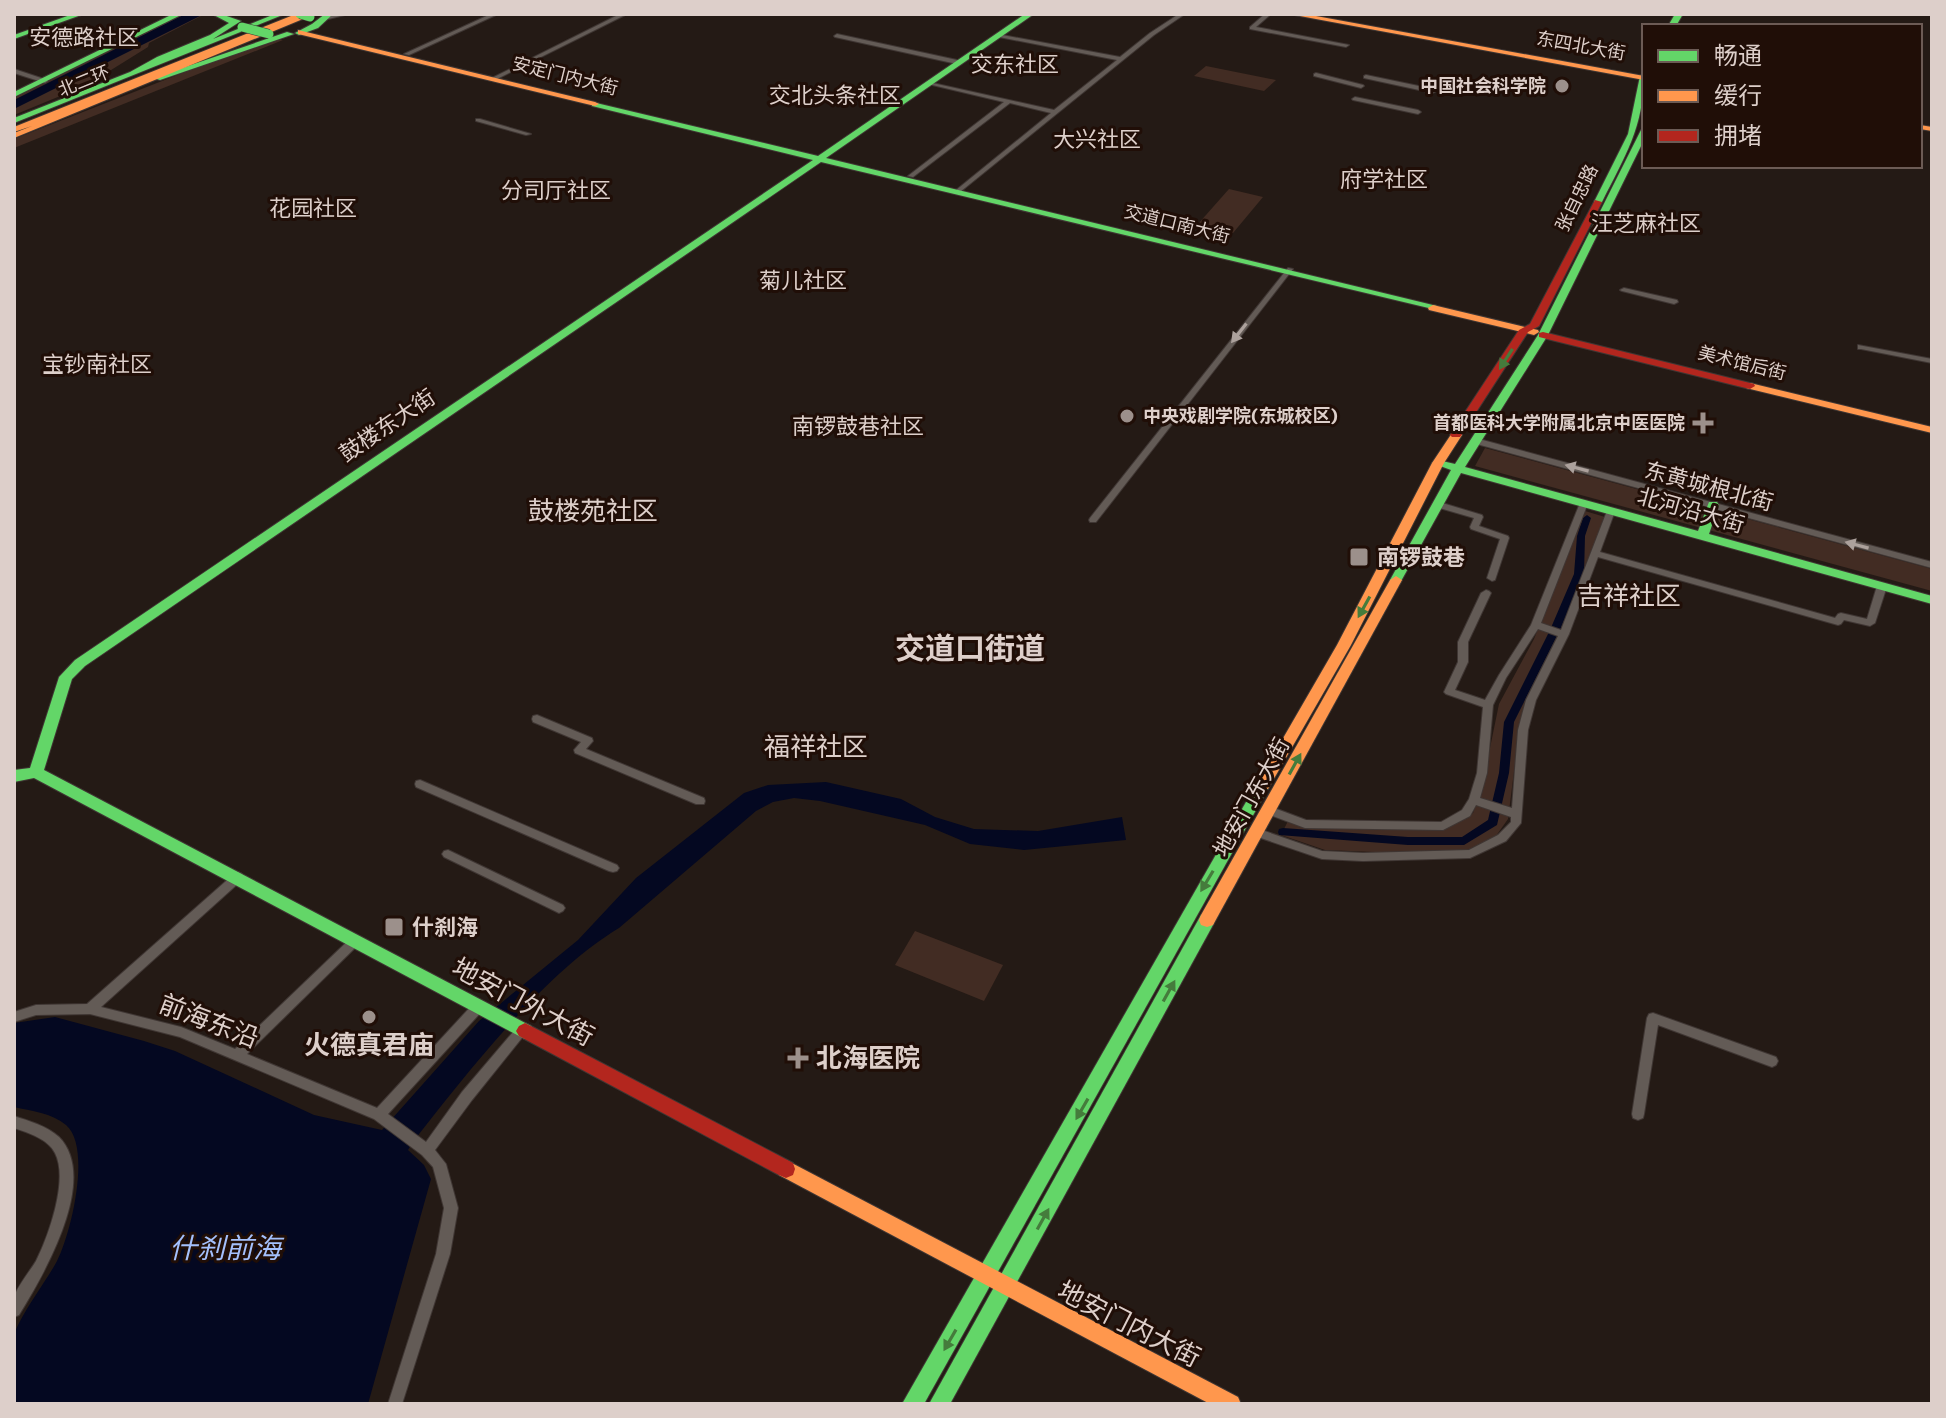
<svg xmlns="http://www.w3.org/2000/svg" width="1946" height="1418" viewBox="0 0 1946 1418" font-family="Commissioner,'Noto Sans SC',sans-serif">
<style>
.green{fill:#422c23}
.water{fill:#040821}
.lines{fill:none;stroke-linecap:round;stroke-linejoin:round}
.canal{fill:#040821;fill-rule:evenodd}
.street-casing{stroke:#3f3633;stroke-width:2}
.fast-casing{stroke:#3f3633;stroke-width:2}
.slow-casing{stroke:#3f3633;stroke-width:2}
.jam-casing{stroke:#3f3633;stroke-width:2}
.street{fill:#635b56;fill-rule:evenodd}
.fast{fill:#63d668;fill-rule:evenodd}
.slow{fill:#ff974d;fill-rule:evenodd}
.jam{fill:#b3261e;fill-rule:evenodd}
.fast-bridge-casing{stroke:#3f3633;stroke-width:10;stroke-linecap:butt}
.fast-bridge{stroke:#63d668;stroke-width:9}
.oneway{fill:#aca19c}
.oneway2{fill:#457c3c}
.poi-dot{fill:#9c908b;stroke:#200e07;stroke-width:3}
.labels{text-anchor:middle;stroke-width:6;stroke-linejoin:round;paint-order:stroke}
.far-street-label{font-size:18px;fill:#ddcfca;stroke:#200e07}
.far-poi-label{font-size:18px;font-weight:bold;fill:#ddcfca;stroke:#200e07;text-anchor:end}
.far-quarter-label{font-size:22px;fill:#ddcfca;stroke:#200e07}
.street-label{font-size:22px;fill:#ddcfca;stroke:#200e07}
.poi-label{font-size:22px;font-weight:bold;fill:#ddcfca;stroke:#200e07;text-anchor:start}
.quarter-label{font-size:26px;fill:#ddcfca;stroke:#200e07}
.near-street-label{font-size:26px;fill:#ddcfca;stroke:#200e07}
.near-poi-label{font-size:26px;font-weight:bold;fill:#ddcfca;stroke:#200e07}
.near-water-label{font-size:28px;font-style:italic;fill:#a4c0fc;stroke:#200e07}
.district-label{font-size:30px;font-weight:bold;fill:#ddcfca;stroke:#200e07}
</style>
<rect width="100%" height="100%" fill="#241a15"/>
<g class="green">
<polygon points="183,14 203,15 149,43 148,47 87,85 14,115 14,97"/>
<polygon points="267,40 283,40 14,148 14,139"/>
<polygon points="1206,66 1276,80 1264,91 1194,76"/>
<polygon points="1229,189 1263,197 1233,233 1198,224"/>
<polygon points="1485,448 1932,569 1932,591 1475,466"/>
<polygon points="1585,511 1605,517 1558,640 1520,724 1508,819 1496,836 1475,851 1448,855 1325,850 1281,835 1288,821 1438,829 1453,825 1473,813 1481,792 1499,704 1534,639"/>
<polygon points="915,931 1003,965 984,1001 895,965"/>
</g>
<g class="water">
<polygon points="185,14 204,14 14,109 14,100"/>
<path d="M826,782l75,17 34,18 39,12 64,2 84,-14 4,23 -102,10 -54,-6 -45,-19 -105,-24 -26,-3 -21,4 -17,9 -137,117c-75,45 -153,146 -207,215l-4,7 16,15 7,14 -63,225h-354c0,-21 -5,-48 0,-68 4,-18 33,-56 43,-75 14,-27 35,-114 9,-136 -14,-12 -35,-14 -52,-18v-84l41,-6 89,24 31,10 139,64 68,15 97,-109 99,-81 58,-62 108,-85 24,-8z"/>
</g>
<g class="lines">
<polygon class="canal" points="1587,515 1591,518 1585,536 1584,574 1560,630 1514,722 1509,773 1497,825 1464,845 1408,845 1279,835 1278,832 1279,829 1283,828 1408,837 1462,837 1488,820 1499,773 1504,722 1550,630 1574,574 1577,536 1583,518"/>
<defs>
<g id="street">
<polygon points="338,14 349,14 324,20 321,18"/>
<polygon points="491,14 498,14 409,55 404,54"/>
<polygon points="620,14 627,14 495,80 490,79"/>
<polygon points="1179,14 1185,14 1154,35 960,192 955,191 1051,113 1010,103 913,177 908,176 1004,102 928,84 928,82 1054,110 1117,60 999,37 997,36 997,34 1120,57 1150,33"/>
<polygon points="1265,14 1271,14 1256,27 1349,45 1346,47 1250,29 1250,27"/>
<polygon points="837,34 957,60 960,62 957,64 835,37 834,36"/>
<polygon points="14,69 47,80 48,81 45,83 14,73"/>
<polygon points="1316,73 1363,85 1364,86 1361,88 1314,76 1314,74"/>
<polygon points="1366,75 1433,89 1436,91 1433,93 1364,78 1364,76"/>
<polygon points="1355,97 1418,110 1421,112 1418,114 1353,100 1352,99"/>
<polygon points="476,119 480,119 531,134 526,135 476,121"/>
<polygon points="1288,268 1293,269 1096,522 1090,522 1089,520 1090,518"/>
<polygon points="1624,288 1677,300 1678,302 1674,304 1622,291 1620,290"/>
<polygon points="1858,345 1932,359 1932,363 1861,349 1858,349"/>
<polygon points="1473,439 1479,439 1932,562 1932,568 1473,443"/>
<path d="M1584,500l4,3 -47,120 20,7 46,-119 4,-3 4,3 -15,41 235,66 3,-4 3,-1 26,6 10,-33 5,-3 5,3 -12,37 -5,3 -26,-6 -3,4 -3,1 -240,-68 -29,77 -33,66 -8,30 -7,93 -15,18 -36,17 -107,3 -41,-2 -70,-24 -1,-3 1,-3 4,-1 66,23 41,2 106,-3 29,-15 13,-13v-5l-35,-12 -6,11 -27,14 -138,-2 -40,-15 -1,-3 1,-3 4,-1 37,14 135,2 21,-12 7,-11 8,-26 6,-66 -37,-13 -2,-2 14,-30v-20l23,-49 5,-3 3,1 2,2 -23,49v20l-13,28 30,10 14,-25 32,-50 49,-122zM1538,629l20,7 -32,64 -8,30 -6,78 -32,-10 7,-25 6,-68 13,-27z"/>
<polygon points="1439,502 1482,515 1483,517 1479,526 1508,536 1509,538 1495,580 1492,581 1487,578 1500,539 1471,529 1470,527 1474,518 1436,507 1435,505"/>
<polygon points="537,715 592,738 593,741 586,749 704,798 705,801 704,804 696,804 575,753 574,750 581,742 533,722 532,719 533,716"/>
<polygon points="420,780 617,865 619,868 617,871 613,872 609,871 416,787 415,784 416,781"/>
<polygon points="448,850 563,905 565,908 563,911 559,913 555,911 444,857 442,854 444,851"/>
<polygon points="238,872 242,874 244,877 242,880 101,1007 181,1027 235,1049 352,937 356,935 360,937 362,940 360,943 247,1054 377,1108 475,1002 479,1001 483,1002 485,1006 483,1010 388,1114 426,1142 462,1092 519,1025 523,1024 527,1025 529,1029 472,1100 435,1150 446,1164 458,1208 450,1254 402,1404 388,1404 436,1254 444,1208 433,1167 422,1155 374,1119 180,1037 90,1014 36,1015 14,1022 14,1012 36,1005 87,1004 234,874"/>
<polygon points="1653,1013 1776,1057 1778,1061 1776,1065 1772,1067 1658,1025 1644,1114 1643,1118 1638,1120 1633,1118 1632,1114 1647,1018 1649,1014"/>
<path d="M14,1116c15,5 33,10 45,21 41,42 -16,139 -40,178l-5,2c0,-6 -1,-13 0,-19 2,-10 16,-27 22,-37 12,-24 33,-81 19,-108 -7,-14 -26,-20 -41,-25z"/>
</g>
<g id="fast">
<polygon points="73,14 84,14 14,39 14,35"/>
<polygon points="173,14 183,14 14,97 14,92"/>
<polygon points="212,14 221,14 241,21 213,39 275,14 285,14 14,123 14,118 130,72 157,57 210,35 229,23"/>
<polygon points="325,14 333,14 318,28 299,35 295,33 312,24"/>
<polygon points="1025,14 1034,14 826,158 1437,306 1437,310 821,162 85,666 72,679 44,770 531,1026 534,1031 531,1036 525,1039 519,1036 34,778 14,782 14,770 30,768 59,677 75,660 813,160 592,106 592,102 818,156"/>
<polygon points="1675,14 1683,14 1676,26 1668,26"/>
<polygon points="287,32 294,34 160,80 153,78"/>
<path d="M1644,74c0,53 -19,82 -42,128l-7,2 -1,-2 34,-68 12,-58z"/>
<polygon points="1641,130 1644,130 1644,140 1548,335 1465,467 1698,531 1709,502 1717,502 1719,505 1709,534 1932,596 1932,604 1461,473 1400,583 1392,583 1390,580 1451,470 1432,463 1438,460 1455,464 1538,335"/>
<polygon points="1263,779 1268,781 1270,785 924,1404 902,1404 1258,781"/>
<polygon points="1207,913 1213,915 1215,920 1213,925 950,1404 929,1404 1201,915"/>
</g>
<g id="slow">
<polygon points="296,14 315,14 14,138 14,133 32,126 14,132 14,127"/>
<polygon points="1289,14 1305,14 1644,76 1644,80"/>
<polygon points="298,30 595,102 599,104 595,106 298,34"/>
<polygon points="1920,125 1932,127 1932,131 1920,129"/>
<polygon points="1433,305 1538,330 1539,332 1534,335 1429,310 1428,308"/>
<polygon points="1750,383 1932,427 1932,433 1746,388 1746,384"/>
<polygon points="1456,432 1462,435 1444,463 1351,645 1268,789 1258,789 1256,785 1337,645 1432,463 1452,433"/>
<polygon points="1396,576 1402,580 1213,925 1207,927 1201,925 1199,920 1201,915 1390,580"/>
<polygon points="786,1160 1238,1397 1241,1404 1210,1404 779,1175 777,1169 779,1163"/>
</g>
<g id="jam">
<polygon points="1595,200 1602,202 1539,326 1528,332 1460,437 1452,437 1450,435 1519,330 1530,324"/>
<polygon points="1543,332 1754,384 1755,386 1750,389 1539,337 1539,333"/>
<polygon points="525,1023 793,1163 795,1169 793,1175 786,1178 779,1175 519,1036 516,1031 519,1026"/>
</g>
</defs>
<use href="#street" class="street-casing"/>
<use href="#fast" class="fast-casing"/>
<use href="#slow" class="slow-casing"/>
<use href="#jam" class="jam-casing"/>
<use href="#street" class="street"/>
<use href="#fast" class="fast"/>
<use href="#slow" class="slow"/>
<use href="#jam" class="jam"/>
<defs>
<g id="fast-bridge">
<polyline points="300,14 310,17"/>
<polyline points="242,27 269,34"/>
</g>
</defs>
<use href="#fast-bridge" class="fast-bridge-casing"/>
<use href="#fast-bridge" class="fast-bridge"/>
</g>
<defs><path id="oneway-solid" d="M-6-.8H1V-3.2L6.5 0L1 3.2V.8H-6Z" transform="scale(2)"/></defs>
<g class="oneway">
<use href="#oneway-solid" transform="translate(1239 333) rotate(128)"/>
<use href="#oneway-solid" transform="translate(1577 468) rotate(-165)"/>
<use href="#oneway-solid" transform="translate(1857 545) rotate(-165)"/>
</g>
<g class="oneway2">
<use href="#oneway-solid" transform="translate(1506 359) rotate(123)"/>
<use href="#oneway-solid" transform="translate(1364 607) rotate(119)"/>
<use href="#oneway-solid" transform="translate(1295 764) rotate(-61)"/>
<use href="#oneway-solid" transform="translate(1207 881) rotate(121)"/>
<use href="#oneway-solid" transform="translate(1169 991) rotate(-61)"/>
<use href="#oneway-solid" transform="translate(1082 1109) rotate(120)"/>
<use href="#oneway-solid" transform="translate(1043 1219) rotate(-61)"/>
<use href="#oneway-solid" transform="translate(950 1340) rotate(120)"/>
</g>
<g class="poi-dot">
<circle cx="1562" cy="86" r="8"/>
<circle cx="1127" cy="416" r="8"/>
<path d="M1699 411h8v8h8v8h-8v8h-8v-8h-8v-8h8z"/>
<rect x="1349" y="547" width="20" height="20" rx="4"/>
<rect x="384" y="917" width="20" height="20" rx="4"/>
<circle cx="369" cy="1017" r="8"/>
<path d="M794 1046h8v8h8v8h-8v8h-8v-8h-8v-8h8z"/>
</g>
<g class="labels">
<g class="far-street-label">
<text transform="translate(1581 46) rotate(10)" y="6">东四北大街</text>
<text transform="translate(565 76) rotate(14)" y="6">安定门内大街</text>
<text transform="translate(84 81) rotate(-22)" y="6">北二环</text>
<text transform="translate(1577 198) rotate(-64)" y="6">张自忠路</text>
<text transform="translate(1177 224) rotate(14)" y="6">交道口南大街</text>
<text transform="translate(1742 363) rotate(14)" y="6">美术馆后街</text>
</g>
<g class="far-poi-label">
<text x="1546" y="92">中国社会科学院</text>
<text x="1143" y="422" text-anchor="start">中央戏剧学院(东城校区)</text>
<text x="1685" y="429">首都医科大学附属北京中医医院</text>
</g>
<g class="far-quarter-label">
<text x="84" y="45">安德路社区</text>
<text x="1015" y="72">交东社区</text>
<text x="835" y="103">交北头条社区</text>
<text x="1097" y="147">大兴社区</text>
<text x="1384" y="187">府学社区</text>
<text x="556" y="198">分司厅社区</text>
<text x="313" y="216">花园社区</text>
<text x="1646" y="231">汪芝麻社区</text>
<text x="803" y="288">菊儿社区</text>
<text x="97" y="372">宝钞南社区</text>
<text x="858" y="434">南锣鼓巷社区</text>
</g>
<g class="street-label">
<text transform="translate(387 425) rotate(-34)" y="8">鼓楼东大街</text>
<text transform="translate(1709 486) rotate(15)" y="8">东黄城根北街</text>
<text transform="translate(1691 510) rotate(16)" y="8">北河沿大街</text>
<text transform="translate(1251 797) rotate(-61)" y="8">地安门东大街</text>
</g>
<g class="poi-label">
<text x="1377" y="565">南锣鼓巷</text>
<text x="412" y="935">什刹海</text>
</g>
<g class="quarter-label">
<text x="593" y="520">鼓楼苑社区</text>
<text x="1629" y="605">吉祥社区</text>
<text x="816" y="756">福祥社区</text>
</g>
<g class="near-street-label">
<text transform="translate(523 1002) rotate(28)" y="9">地安门外大街</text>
<text transform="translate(209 1021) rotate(21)" y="9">前海东沿</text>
<text transform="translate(1129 1324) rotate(27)" y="9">地安门内大街</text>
</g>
<g class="near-poi-label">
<text x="369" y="1054">火德真君庙</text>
<text x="816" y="1067" text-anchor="start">北海医院</text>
</g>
<g class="near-water-label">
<text x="225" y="1258">什刹前海</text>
</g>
<g class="district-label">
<text x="970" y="659">交道口街道</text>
</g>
</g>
<rect width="1946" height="1418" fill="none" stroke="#ddcfca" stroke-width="32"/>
<rect x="1642" y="24" width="280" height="144" fill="#200e07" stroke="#6c5b55" stroke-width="2"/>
<rect x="1658" y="50" width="40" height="12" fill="#63d668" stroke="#6c5b55" stroke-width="2"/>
<text x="1714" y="64" font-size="24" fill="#ddcfca">畅通</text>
<rect x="1658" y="90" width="40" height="12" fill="#ff974d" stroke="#6c5b55" stroke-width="2"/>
<text x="1714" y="104" font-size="24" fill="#ddcfca">缓行</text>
<rect x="1658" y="130" width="40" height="12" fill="#b3261e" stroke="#6c5b55" stroke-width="2"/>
<text x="1714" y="144" font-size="24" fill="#ddcfca">拥堵</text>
</svg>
